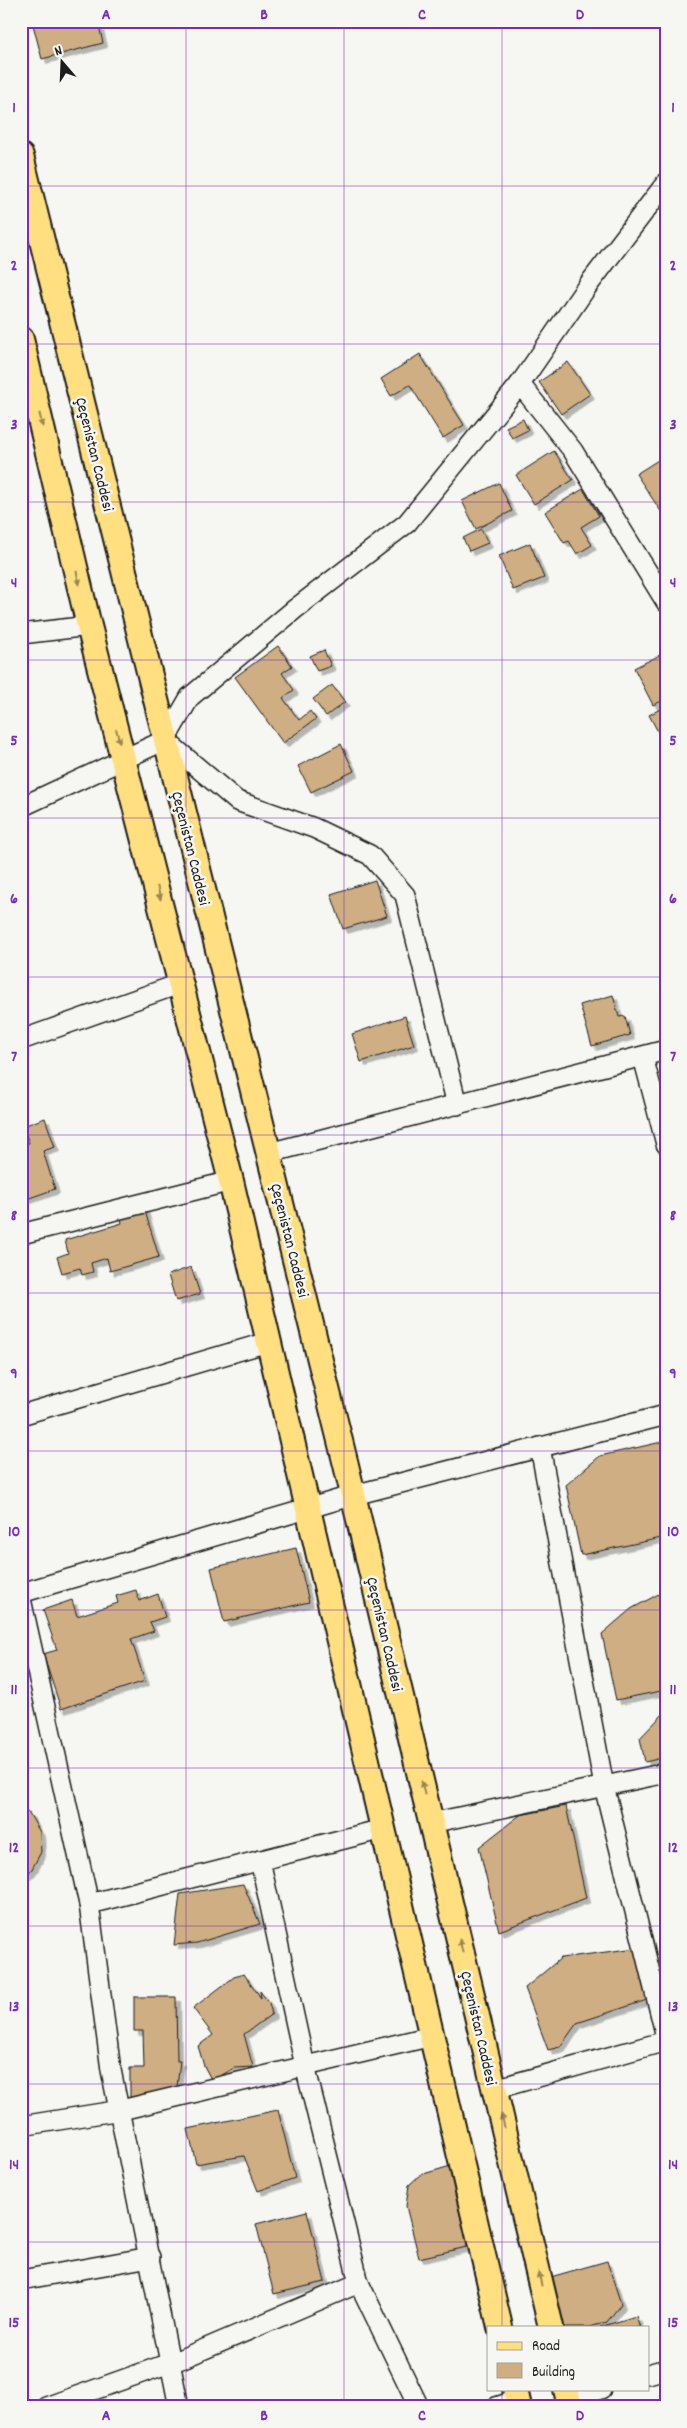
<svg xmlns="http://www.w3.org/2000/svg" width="687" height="2428" viewBox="0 0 687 2428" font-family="Dekko,sans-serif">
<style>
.building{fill:#ceae82;stroke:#1c1c1c;filter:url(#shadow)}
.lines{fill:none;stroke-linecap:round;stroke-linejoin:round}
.minor-casing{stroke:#1c1c1c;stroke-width:22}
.major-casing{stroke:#1c1c1c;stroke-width:28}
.minor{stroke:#f6f6f2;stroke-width:19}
.major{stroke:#ffdf80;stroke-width:24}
.oneway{fill:#998753}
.grid{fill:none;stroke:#7b2cbf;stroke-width:1;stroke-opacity:0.55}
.labels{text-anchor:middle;stroke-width:5;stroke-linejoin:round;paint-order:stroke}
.street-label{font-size:16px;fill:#1c1c1c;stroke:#f6f6f2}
.neatline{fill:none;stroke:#7b2cbf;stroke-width:2}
.grid-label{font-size:16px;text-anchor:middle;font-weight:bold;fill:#7b2cbf}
</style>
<defs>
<filter id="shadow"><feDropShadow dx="4.5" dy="4.5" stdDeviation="0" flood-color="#0004"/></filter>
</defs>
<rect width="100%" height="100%" fill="#f6f6f2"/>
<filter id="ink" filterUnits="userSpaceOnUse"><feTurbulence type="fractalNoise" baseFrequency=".02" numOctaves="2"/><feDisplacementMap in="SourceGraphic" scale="10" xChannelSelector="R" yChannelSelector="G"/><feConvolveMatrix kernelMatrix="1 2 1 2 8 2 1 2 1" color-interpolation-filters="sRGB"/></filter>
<g filter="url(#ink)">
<g class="building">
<polygon points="32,21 98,21 103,43 42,59"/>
<polygon points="420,354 464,425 443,438 410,385 391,396 381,379"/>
<polygon points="568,362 590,394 561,414 539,382"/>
<polygon points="523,419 528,430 512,438 506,427"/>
<polygon points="554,451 573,480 534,504 516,475"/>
<polygon points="666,455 666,510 662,513 636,474"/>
<polygon points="499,483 512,511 476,529 462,501"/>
<polygon points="583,489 599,516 581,527 592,545 577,554 569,541 564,543 545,512"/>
<polygon points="481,529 488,543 469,551 463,538"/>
<polygon points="530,543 544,578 513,590 499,556"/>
<polygon points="278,646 292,666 282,673 294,690 283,698 299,720 310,711 316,719 283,743 235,677"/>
<polygon points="324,650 331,666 317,671 310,656"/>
<polygon points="666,652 666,699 653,705 634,668"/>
<polygon points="332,685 345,702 326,716 313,699"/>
<polygon points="666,706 666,742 664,743 649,715"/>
<polygon points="341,744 354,771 311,792 298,766"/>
<polygon points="375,880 387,916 343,929 331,894"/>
<polygon points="613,995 619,1017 625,1016 630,1035 592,1046 580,1005"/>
<polygon points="405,1016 414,1045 361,1062 352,1034"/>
<polygon points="45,1118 55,1147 43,1151 55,1189 21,1201 21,1145 29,1143 23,1126"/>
<polygon points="144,1208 159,1257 110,1271 107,1258 91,1263 93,1272 82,1275 80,1268 62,1273 57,1257 68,1253 65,1240 122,1223 120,1215"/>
<polygon points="191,1267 200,1294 176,1301 168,1275"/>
<polygon points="666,1441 666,1537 581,1555 566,1485 600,1456"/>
<polygon points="296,1548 309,1602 224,1622 211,1568"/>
<polygon points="136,1590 139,1601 158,1594 165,1617 150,1622 154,1631 131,1639 145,1681 61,1709 43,1654 57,1650 43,1610 72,1600 77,1616 118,1603 116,1596"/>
<polygon points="666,1590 666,1690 616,1700 602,1634 631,1609"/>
<polygon points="664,1713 666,1757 645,1762 640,1738"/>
<polygon points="566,1806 586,1898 499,1931 479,1847 520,1815"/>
<polygon points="21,1809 29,1813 40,1832 41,1852 32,1869 21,1881"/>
<polygon points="243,1884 260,1924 197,1943 174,1945 180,1894"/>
<polygon points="636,1948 650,1999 577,2023 560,2047 548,2050 525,1988 561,1958"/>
<polygon points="244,1974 261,1998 260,1991 269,2003 272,2014 244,2034 253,2067 234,2068 212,2081 204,2066 198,2046 213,2035 193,2008 234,1977"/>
<polygon points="134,1997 176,1997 177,2061 180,2061 177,2087 130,2098 130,2068 144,2068 143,2031 134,2031"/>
<polygon points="278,2110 295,2178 258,2191 244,2156 196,2164 188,2129"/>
<polygon points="454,2165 471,2246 419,2258 406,2206 409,2185 420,2175"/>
<polygon points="307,2211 325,2282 274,2294 256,2224"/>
<polygon points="607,2261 621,2304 607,2322 590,2327 562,2327 547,2278"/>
<polygon points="636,2316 640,2327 600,2327"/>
</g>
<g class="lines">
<defs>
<g id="minor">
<polyline points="520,384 573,451 666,602"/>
<polyline points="21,634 89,626"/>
<polyline points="165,740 237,801 314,828 370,855 405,895 457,1105"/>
<polyline points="21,807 165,740 190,697 295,609 407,523 520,384 586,288 666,183"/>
<polyline points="21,1040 182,983"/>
<polyline points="643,1057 666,1144"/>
<polyline points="269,1153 666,1050"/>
<polyline points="21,1234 231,1181"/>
<polyline points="21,1415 268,1342"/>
<polyline points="540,1447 604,1786 666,2037"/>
<polyline points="21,1593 354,1495 666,1415"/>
<polyline points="21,1599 89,1904 111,2070 179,2407"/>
<polyline points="431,1823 666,1773"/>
<polyline points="260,1860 305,2066 359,2283 419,2407"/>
<polyline points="89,1904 383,1829"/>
<polyline points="495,2089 666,2041"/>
<polyline points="21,2126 121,2110 432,2036"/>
<polyline points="21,2280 150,2257"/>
<polyline points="648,2374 666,2369"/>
<polyline points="569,2399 601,2389"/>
<polyline points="46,2407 181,2359 359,2283"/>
<polyline points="496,2407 518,2400"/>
</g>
<g id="major">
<polyline points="21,156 346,1465 551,2327"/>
<polyline points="21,339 89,626 231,1181 500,2327"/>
<polyline points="515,2389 519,2407"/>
<polyline points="566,2389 570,2407"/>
</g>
</defs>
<use href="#minor" class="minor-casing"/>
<use href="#major" class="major-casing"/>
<use href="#minor" class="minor"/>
<use href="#major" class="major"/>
</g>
<defs><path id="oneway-solid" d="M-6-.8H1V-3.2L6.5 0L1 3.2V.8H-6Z" transform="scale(1.25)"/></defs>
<g class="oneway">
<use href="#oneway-solid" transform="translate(41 420) rotate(77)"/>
<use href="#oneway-solid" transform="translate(78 578) rotate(77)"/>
<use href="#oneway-solid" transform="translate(118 736) rotate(75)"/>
<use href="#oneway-solid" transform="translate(159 893) rotate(76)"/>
<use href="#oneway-solid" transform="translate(423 1788) rotate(-103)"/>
<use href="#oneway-solid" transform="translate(461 1946) rotate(-103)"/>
<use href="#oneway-solid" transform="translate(503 2121) rotate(-103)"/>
<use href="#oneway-solid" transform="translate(540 2279) rotate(-103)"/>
</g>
</g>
<path class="grid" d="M186,21v2386M344,21v2386M502,21v2306M21,186h645M21,344h645M21,502h645M21,660h645M21,818h645M21,977h645M21,1135h645M21,1293h645M21,1451h645M21,1610h645M21,1768h645M21,1926h645M21,2084h645M21,2242h645M502,2389v18"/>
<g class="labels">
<g class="street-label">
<text transform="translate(96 454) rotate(76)" y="6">Çeçenistan Caddesi</text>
<text transform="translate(192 848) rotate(76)" y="6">Çeçenistan Caddesi</text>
<text transform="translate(291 1240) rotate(76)" y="6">Çeçenistan Caddesi</text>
<text transform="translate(386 1634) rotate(77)" y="6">Çeçenistan Caddesi</text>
<text transform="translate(480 2028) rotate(77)" y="6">Çeçenistan Caddesi</text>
</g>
</g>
<rect width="687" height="2428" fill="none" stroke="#f6f6f2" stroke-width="55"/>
<rect x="487" y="2326" width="162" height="65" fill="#f6f6f2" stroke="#9f9f9c"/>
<rect x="497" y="2342" width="25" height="8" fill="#ffdf80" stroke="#9f9f9c"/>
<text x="532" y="2350" font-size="15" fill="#1c1c1c">Road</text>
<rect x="497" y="2363" width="25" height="15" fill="#ceae82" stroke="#9f9f9c"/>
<text x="532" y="2376" font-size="15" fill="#1c1c1c">Building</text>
<g transform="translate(62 62) rotate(341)" stroke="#f6f6f2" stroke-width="4" paint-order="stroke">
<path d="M0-4L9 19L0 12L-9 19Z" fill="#1c1c1c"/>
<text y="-8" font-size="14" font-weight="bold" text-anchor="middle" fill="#1c1c1c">N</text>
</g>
<rect x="28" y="28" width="632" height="2372" class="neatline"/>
<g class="grid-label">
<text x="106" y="19">A</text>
<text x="264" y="19">B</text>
<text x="422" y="19">C</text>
<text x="580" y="19">D</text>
<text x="14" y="112">1</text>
<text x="673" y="112">1</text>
<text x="14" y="270">2</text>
<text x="673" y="270">2</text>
<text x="14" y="429">3</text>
<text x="673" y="429">3</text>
<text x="14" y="587">4</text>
<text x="673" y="587">4</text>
<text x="14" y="745">5</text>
<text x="673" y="745">5</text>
<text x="14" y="903">6</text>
<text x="673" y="903">6</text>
<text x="14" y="1061">7</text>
<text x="673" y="1061">7</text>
<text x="14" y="1220">8</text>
<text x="673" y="1220">8</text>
<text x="14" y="1378">9</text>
<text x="673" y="1378">9</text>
<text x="14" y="1536">10</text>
<text x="673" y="1536">10</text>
<text x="14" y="1694">11</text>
<text x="673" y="1694">11</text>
<text x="14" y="1852">12</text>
<text x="673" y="1852">12</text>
<text x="14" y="2011">13</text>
<text x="673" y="2011">13</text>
<text x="14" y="2169">14</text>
<text x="673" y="2169">14</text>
<text x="14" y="2327">15</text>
<text x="673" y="2327">15</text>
<text x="106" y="2420">A</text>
<text x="264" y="2420">B</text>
<text x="422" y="2420">C</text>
<text x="580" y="2420">D</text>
</g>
</svg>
